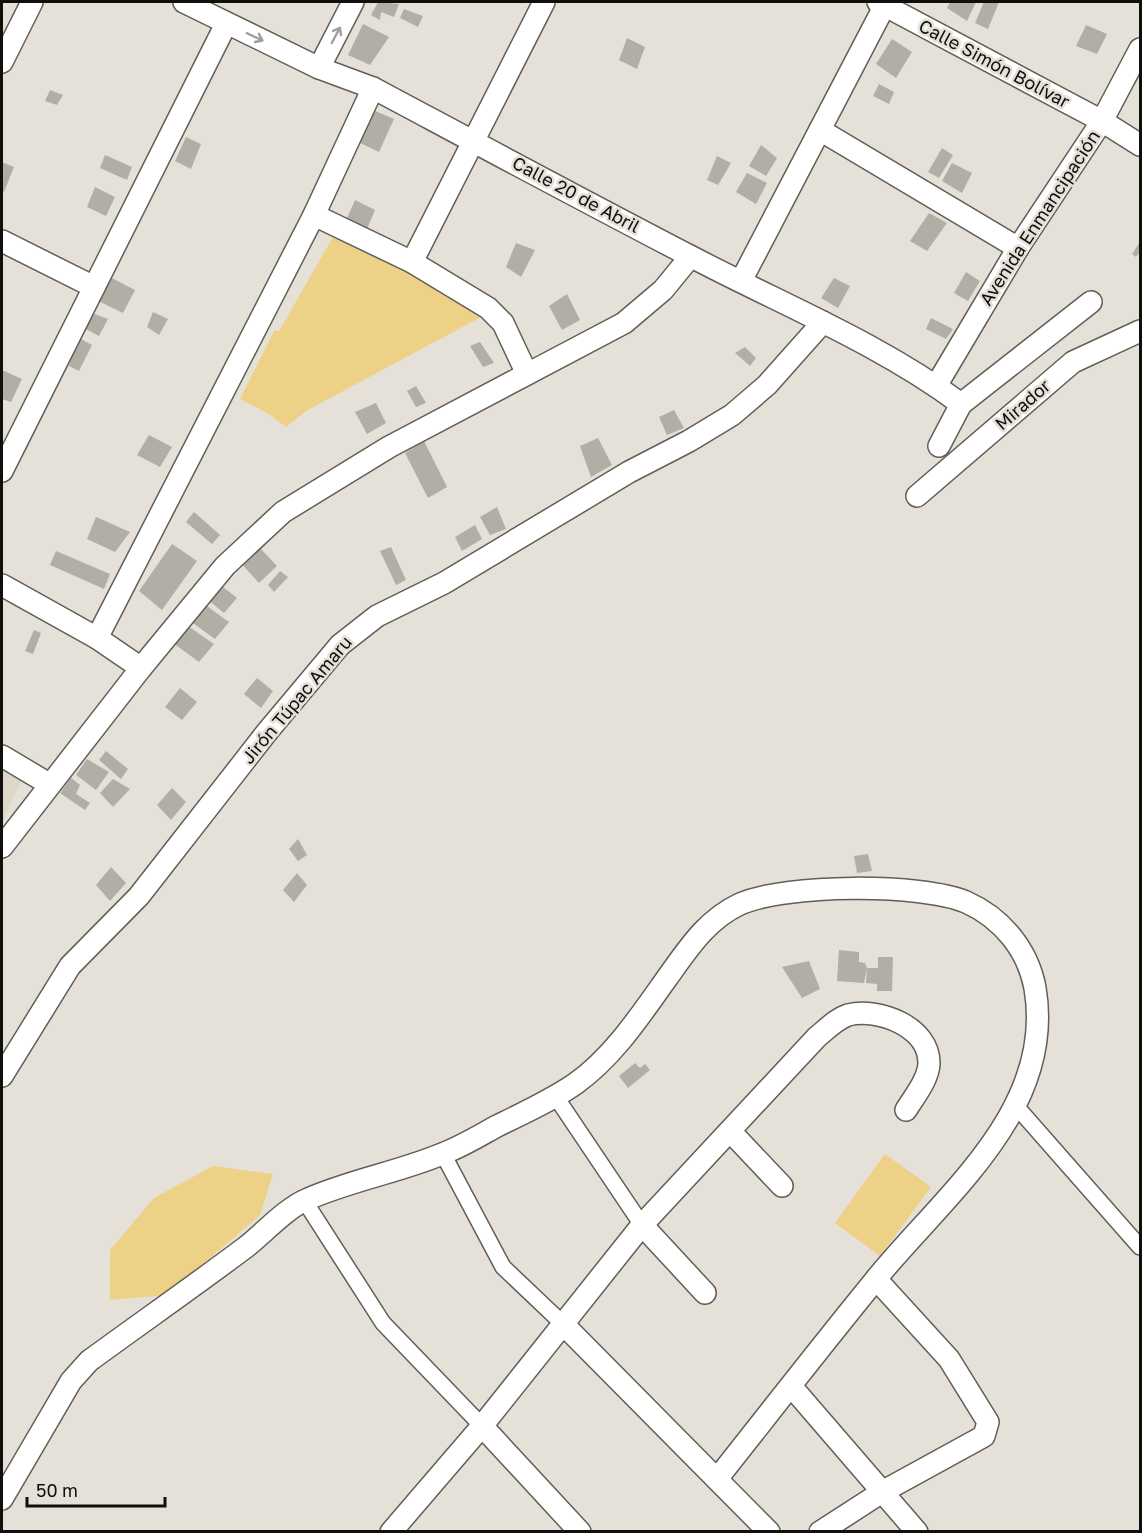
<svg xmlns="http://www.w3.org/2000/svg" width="1142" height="1533" viewBox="0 0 1142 1533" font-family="'Golos Text',sans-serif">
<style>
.built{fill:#ded8c8}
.green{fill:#edd186}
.building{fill:#b1aea6}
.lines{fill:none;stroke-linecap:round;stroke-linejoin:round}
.pedestrian-casing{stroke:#615e56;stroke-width:18}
.minor-casing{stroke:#615e56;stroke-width:24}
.pedestrian{stroke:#fff;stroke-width:15}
.minor{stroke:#fff;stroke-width:21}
.oneway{stroke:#9f9f9e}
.labels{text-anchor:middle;stroke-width:5;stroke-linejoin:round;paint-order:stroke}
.street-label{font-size:18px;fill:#100f0c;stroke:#e5e1d9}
</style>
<rect width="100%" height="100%" fill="#e5e1d9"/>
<polygon class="built" points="2,770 21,781 2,823"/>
<g class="green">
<polygon points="333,237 415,276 481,317 306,411 286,427 269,414 240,399 274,331 279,331"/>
<polygon points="885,1154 931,1187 880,1256 835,1223"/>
<polygon points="213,1166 273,1174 260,1215 167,1295 110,1300 110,1250 154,1198"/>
</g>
<g class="building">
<polygon points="378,2 399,4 394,17 381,12 380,20 371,15"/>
<polygon points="950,2 976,2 967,21 947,8"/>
<polygon points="984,2 999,2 988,29 975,23"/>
<polygon points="404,9 423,16 418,27 400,18"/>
<polygon points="363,24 389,37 370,65 348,55"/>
<polygon points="1086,25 1107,34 1097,54 1076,46"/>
<polygon points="627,38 645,47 637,69 619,60"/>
<polygon points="892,39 912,52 896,78 876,64"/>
<polygon points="879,84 894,92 889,104 873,96"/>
<polygon points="50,90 63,95 57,105 45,101"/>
<polygon points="373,110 394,119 379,152 358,142"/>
<polygon points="186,137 201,144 191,169 175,161"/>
<polygon points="761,145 777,158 766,176 749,166"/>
<polygon points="942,148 953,155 939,178 928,172"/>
<polygon points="105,155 132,167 127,180 100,168"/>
<polygon points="717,156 731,163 718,185 707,180"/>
<polygon points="2,162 14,167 4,192 2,190"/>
<polygon points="952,163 972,173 962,193 942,181"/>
<polygon points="747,173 767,183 756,204 736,192"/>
<polygon points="95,187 115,197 106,216 87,207"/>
<polygon points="355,200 375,210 367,229 347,218"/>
<polygon points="929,213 947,223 927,251 910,241"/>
<polygon points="1140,242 1140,252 1136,257 1132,254"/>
<polygon points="516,243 535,250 521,277 506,267"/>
<polygon points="966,272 980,281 968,301 954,293"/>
<polygon points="110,277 135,290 123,313 98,301"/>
<polygon points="834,278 850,286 838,308 821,298"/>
<polygon points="567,294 580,320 562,330 549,306"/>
<polygon points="153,312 168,319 159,335 147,327"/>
<polygon points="92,313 108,319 99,336 86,329"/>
<polygon points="931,318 953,329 946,339 926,329"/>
<polygon points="79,338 92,345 79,371 69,366"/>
<polygon points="480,342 494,363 483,367 470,346"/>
<polygon points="745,347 756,358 750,366 735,353"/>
<polygon points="2,370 22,379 11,402 2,399"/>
<polygon points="416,386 426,403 416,407 407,391"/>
<polygon points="376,403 386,423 367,434 355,412"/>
<polygon points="674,410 684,428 667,435 659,417"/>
<polygon points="149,435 172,447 160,467 137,455"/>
<polygon points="598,438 612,465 591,477 580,446"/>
<polygon points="424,441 447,487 428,498 405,453"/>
<polygon points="497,507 506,529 490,535 480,517"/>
<polygon points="194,512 220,535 212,544 186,522"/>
<polygon points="96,517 130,532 115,552 87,539"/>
<polygon points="475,525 482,539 462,551 455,537"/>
<polygon points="172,544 197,561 162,610 139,591"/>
<polygon points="257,545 277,566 259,583 239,561"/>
<polygon points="391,547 406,580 396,585 380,551"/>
<polygon points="56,551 110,574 104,589 50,565"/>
<polygon points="280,571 288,577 274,592 268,585"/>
<polygon points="223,587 237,598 224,613 207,599"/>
<polygon points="204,604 229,622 215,639 190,621"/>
<polygon points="188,626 214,644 199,662 173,643"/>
<polygon points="34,630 41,633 33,654 25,651"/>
<polygon points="257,678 273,691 261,708 244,694"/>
<polygon points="180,688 197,702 182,720 165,707"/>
<polygon points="106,751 128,769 121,779 99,760"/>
<polygon points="87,759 109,772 96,790 76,775"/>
<polygon points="71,778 80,785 76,794 90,803 85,810 60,793"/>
<polygon points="113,779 130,789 113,807 100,793"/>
<polygon points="172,788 186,802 171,820 157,805"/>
<polygon points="298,839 307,855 298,861 289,849"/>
<polygon points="868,854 872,871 857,873 854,856"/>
<polygon points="111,867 126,883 110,901 96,885"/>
<polygon points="297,873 307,885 294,902 283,890"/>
<polygon points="839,950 859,952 859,962 865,963 867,968 864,983 837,981"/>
<polygon points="878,957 893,957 892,991 877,991 877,984 866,983 867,968 878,968"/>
<polygon points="809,961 820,989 802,998 782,967"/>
<polygon points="635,1063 640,1068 645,1064 650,1070 628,1088 619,1076"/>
</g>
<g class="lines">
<defs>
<g id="pedestrian">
<polyline points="556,1097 642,1225"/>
<polyline points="1015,1105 1140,1247"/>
<polyline points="443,1154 503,1267 563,1324"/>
<polyline points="304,1200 383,1323 482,1426"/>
</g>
<g id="minor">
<path d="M184,2l135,66 54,20c105,56 211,113 317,168 91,48 189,87 271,148"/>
<polyline points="878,2 1102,121 1140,145"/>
<polyline points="2,62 32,2"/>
<polyline points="319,68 353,2"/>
<polyline points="820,130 1018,248"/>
<polyline points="314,215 412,262 488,308 503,323 527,374"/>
<polyline points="2,241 94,287"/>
<polyline points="412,262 544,2"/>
<polyline points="741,281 885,5"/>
<polyline points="936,386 1018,248 1102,121 1140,49"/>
<polyline points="939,446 961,404 1091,302"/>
<polyline points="2,471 226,24"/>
<polyline points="917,496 1073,362 1140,331"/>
<polyline points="2,585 97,638 141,668"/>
<polyline points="97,638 314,215 373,88"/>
<polyline points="2,756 49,784"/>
<polyline points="2,847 141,668 225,566 283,512 389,447 624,323 663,290 690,257"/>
<polyline points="2,1076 70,966 139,896 267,732 340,645 377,616 444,583 629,472 689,441 732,415 767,385 823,322"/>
<polyline points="730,1131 782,1186"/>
<polyline points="642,1225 705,1293"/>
<polyline points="563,1324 769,1532"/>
<polyline points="791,1386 917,1532"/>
<polyline points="482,1426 580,1532"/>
<path d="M2,1499l69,-118 18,-20c52,-38 105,-75 157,-114 19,-15 40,-39 62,-48 43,-19 91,-27 134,-45 19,-7 37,-18 55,-28 27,-13 53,-25 78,-42 38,-27 65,-68 92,-106 21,-29 39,-58 73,-74 45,-20 181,-21 226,-2 36,16 62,48 69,86 21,122 -91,207 -159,291 -54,66 -106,133 -159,200"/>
<path d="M391,1532l91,-106 160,-201 175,-188c10,-8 19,-18 31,-22 30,-8 82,12 81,49 -1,16 -15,33 -23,46"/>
<polyline points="820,1532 882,1492 975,1441 984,1436 988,1422 949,1359 876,1279"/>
</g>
</defs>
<use href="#pedestrian" class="pedestrian-casing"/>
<use href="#minor" class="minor-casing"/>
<use href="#pedestrian" class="pedestrian"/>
<use href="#minor" class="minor"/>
</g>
<defs><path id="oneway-shaft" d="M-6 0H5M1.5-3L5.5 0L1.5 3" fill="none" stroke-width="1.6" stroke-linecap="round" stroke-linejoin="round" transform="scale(1.5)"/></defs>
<g class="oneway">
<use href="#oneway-shaft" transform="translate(336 35) rotate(-62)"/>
<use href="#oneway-shaft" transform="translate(255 37) rotate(25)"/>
</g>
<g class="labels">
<g class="street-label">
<text transform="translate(994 64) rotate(28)" y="6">Calle Simón Bolívar</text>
<text transform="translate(576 195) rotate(28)" y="6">Calle 20 de Abril</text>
<text transform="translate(1040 218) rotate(-57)" y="6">Avenida Enmancipación</text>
<text transform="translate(1023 405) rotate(-41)" y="6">Mirador</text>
<text transform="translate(297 700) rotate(-50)" y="6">Jirón Túpac Amaru</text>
</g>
</g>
<rect width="1142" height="1533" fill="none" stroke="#100f0c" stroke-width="6"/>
<path d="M27 1497v9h138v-9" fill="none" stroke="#100f0c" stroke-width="3"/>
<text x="36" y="1497" font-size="18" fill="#100f0c" stroke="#e5e1d9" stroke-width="4.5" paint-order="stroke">50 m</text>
</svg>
